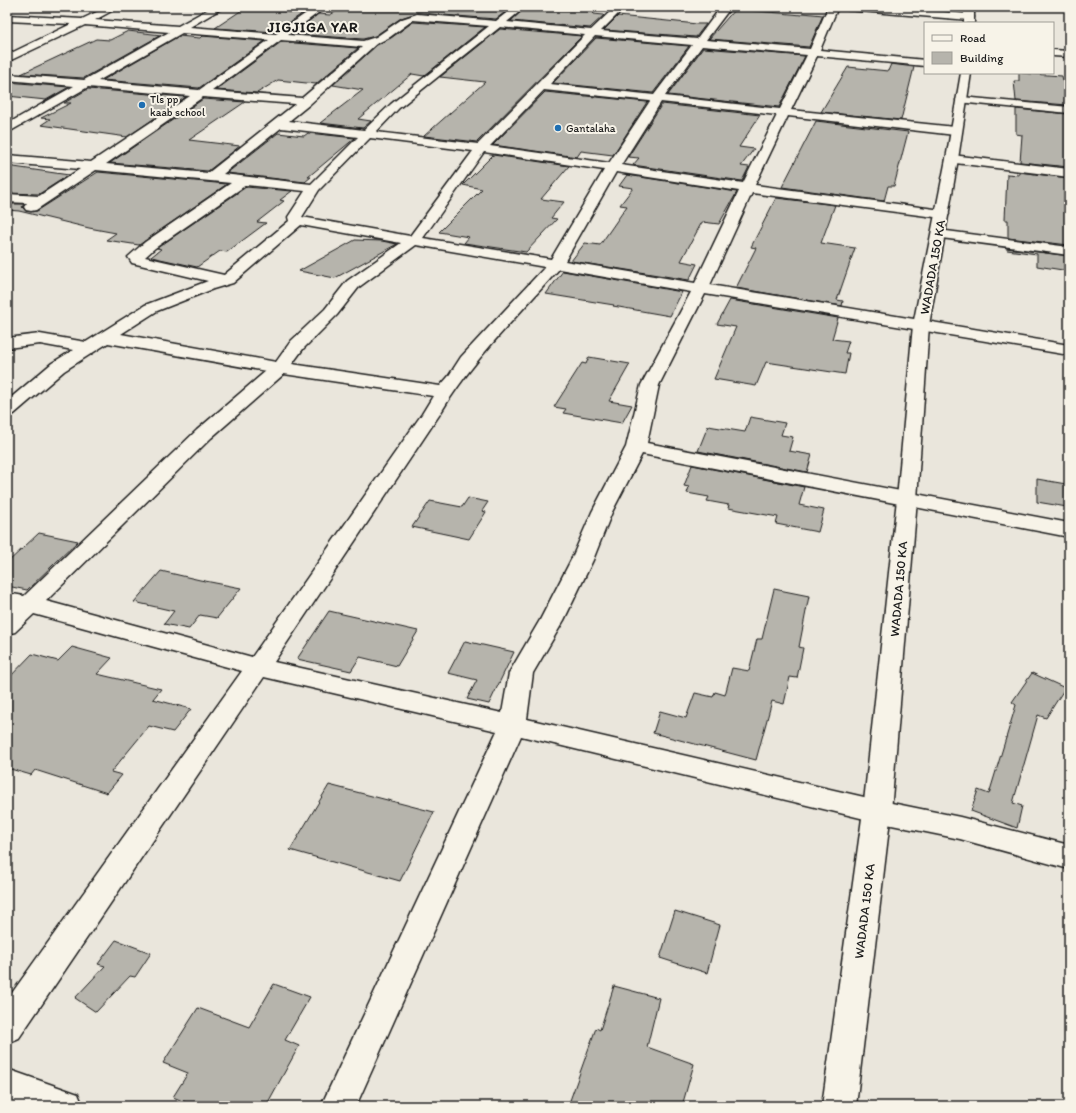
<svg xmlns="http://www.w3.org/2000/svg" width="1076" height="1113" viewBox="0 0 1076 1113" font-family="Itim,sans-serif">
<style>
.building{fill:#b6b4ac;stroke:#1c1c1c}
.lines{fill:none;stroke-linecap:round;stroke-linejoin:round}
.street-casing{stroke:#1c1c1c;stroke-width:3}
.secondary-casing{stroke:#1c1c1c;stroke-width:3}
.street{fill:#f7f3e8;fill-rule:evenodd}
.secondary{fill:#f7f3e8;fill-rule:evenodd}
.poi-dot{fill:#1f6fb2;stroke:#f7f3e8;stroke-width:1.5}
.labels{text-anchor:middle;stroke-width:4;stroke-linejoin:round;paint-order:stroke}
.far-poi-label{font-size:11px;fill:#1c1c1c;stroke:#f7f3e8;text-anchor:start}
.street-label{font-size:13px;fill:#1c1c1c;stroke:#f7f3e8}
.far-district-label{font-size:14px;font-weight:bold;letter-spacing:1px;fill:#1c1c1c;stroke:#f7f3e8}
</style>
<rect width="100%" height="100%" fill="#eae6dc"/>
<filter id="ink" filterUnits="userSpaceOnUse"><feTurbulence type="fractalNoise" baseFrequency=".025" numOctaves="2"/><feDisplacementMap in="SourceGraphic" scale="8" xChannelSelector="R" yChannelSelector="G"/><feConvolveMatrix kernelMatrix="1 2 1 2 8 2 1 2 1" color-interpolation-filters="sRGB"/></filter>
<g filter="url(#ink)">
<g class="building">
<polygon points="343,7 415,7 463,11 467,7 512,7 496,19 417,13 401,18 375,36 363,39 292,34 318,14 330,15"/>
<polygon points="526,7 600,7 593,14 604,15 590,28 511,21"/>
<polygon points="245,8 303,13 276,32 215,28"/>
<polygon points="735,9 802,15 803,13 823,15 809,47 709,39"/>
<polygon points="618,16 697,24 706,24 696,37 604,30"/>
<polygon points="413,22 485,27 424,76 412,74 358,119 371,121 363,128 320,123 363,90 333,85 377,45 391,38"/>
<polygon points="500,29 582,36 477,142 424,136 485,82 440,77"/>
<polygon points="128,31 161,35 84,78 21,74 96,39 110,40"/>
<polygon points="179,36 200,38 202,36 265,41 199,88 103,80"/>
<polygon points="596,38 689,46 653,93 553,83"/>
<polygon points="281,42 358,48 316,84 278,80 257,93 216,90"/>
<polygon points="703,48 805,56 779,107 668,95"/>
<polygon points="891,64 914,67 901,120 821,112 848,67 888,71"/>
<polygon points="1019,73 1062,76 1068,105 1016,101 1014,81 1019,81"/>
<polygon points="7,82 69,87 46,100 7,96"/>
<polygon points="88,89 186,97 127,137 41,125 50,119 41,118 71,103 64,103"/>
<polygon points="545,92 647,102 613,155 581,151 577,157 493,145"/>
<polygon points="203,99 245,102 189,140 240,146 208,171 110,163"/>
<polygon points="662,104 760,115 739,147 754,149 741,166 749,167 742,181 633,165 639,158 628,157"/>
<polygon points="1016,109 1068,114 1069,167 1020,162 1022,135 1016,134"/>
<polygon points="816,121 908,132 894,186 888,186 884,201 782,187"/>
<polygon points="278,133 304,136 308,133 355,138 308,177 311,177 305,182 227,173"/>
<polygon points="493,155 569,166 541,199 564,202 551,218 557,219 526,252 464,243 469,237 439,232 482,189 463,185"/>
<polygon points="7,166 69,175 39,194 7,193"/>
<polygon points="98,172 227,184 139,245 106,240 116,233 89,228 19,211 7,210 7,204 24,204 22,207 26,211 37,211"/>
<polygon points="1019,172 1069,178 1069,245 1008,238 1008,220 1005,220 1007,174 1019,175"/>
<polygon points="627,175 737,192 719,224 702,222 681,261 697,264 689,280 571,261 585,243 600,245 627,206 620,205 633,188 619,186"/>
<polygon points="246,187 292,191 280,200 284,201 257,222 266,223 227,252 220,251 197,267 151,257 161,249 157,248"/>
<polygon points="776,198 835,205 821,243 855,248 837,300 843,301 842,306 736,288 756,248 751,247"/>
<polygon points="355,240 382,241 397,244 335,278 299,271"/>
<polygon points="1007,248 1069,256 1069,271 1037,266 1037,254 1007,250"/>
<polygon points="563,271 682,292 670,316 613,306 614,305 546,294"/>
<polygon points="730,300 838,318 832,339 849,341 845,353 849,353 845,374 766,362 756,386 714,379 736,327 717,324"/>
<polygon points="589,357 630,364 609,401 632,405 622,423 563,413 566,409 554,407 582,363 586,364"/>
<polygon points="750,417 785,423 781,435 793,437 789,451 812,455 807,472 698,451 708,426 745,432"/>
<polygon points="692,465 804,487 799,505 824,510 818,532 776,524 778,517 728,508 729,505 707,501 709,497 687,493 689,487 684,486"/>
<polygon points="1037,479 1066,484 1067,507 1037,502"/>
<polygon points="468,498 488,502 482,511 486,512 469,539 412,527 430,501 462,507"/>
<polygon points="39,533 78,541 27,590 7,586 7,563"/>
<polygon points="161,571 200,580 241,588 217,618 200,615 189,629 164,624 174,611 134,602"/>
<polygon points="774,589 809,596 799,647 803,648 797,678 790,677 784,704 772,701 756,760 653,733 660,711 686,718 695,693 713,697 715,692 725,695 732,668 749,671 757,639 762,639"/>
<polygon points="329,611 418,631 397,666 360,657 351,671 297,659"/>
<polygon points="465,641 514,652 489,704 467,699 477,680 448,673"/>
<polygon points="72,647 112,658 97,674 161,689 153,699 191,709 173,732 149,726 111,772 122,775 107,793 35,770 31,775 7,768 7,680 32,654 58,661"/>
<polygon points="1032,673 1065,688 1046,718 1038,715 1013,803 1022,806 1017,828 971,811 978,790 989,794 1016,705 1012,702"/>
<polygon points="329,785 434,812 400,881 290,850"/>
<polygon points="675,911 720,925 707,973 660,958"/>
<polygon points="116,940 151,953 135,977 130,976 96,1012 75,998 105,966 98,964"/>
<polygon points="274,984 310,997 285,1040 299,1046 266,1106 195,1106 173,1097 188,1073 163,1063 198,1008 249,1027"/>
<polygon points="614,986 659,998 647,1047 694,1064 682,1106 568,1106 596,1028 600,1030"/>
</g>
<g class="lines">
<defs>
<g id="street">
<path d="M107,7h12l-24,13 83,6 34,-19h12l-34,20 86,7 39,-27h11l-38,28 75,6 13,-4 26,-18 15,-5 79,7 18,-14h11l-18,15 84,8 24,-23h10l-24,24 96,8 24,-32h10l-25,33 104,9 18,-42h10l-18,43 105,10v6l-108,-10 -26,54 164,17 4,1 2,3 -2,3 -4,1 -167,-19 -33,69 187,25 5,1 2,3 -2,3 -5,1 -190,-25 -42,92 359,60v10l-364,-61 -46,91 -12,58 422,80v14l-427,-83 -30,58 -19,48 -29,60 -31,53 -6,46 350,81 83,17 109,28v24l-109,-30 -83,-17 -356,-86 -165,370h-35l176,-375 -233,-54 -245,361 -12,5v-43l235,-329 -208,-57 -19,18 -8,2v-22l3,-3h-3v-16l17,3 173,-166 69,-59 -158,-28 -44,28 -50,43 -7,2v-15l45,-38 21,-13 -33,-6 -33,4v-10l33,-4 46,8 59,-37 63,-24 -76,-18 -4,-6 17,-15 86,-59 -135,-13 -60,40 -5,1 -5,-1 -2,-3 3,-4 -20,-1v-8l32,2 41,-27 -73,-6v-8l84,7 99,-66 -102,-9 -81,46v-9l67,-38 -67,-6v-6l77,6 85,-48 -84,-7 -78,37v-7l64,-31 -64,-3v-6l75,4zM413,20l76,6 -98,78 -27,26 -75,-9 21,-17 66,-60 14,-7zM500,27l85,8 -107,109 -102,-12 23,-24zM182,33l87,7 -70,50 -101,-9zM595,36l97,9 -38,50 -104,-11zM281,40l81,7 -60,51 -90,-7zM702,46l105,9 -27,54 -115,-13zM544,90l106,11 -41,62 -119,-17zM203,97l92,7 -87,69 -102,-9zM661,102l116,13 -34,68 -122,-18zM281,128l77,9 -47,47 -88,-10zM370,138l103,13 -63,85 -108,-19 17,-27zM484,152l120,18 -53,89 -128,-21zM616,172l123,19 -44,92 -130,-22zM246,185l59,6 -17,26 1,4 -65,54 -79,-18 10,-9zM301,225l100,18 -54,38 -22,28 -34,32 -15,21 -155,-28 36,-23 56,-22 20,-6zM416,245l129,22 -84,90 -13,20 -8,9 -148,-22 11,-15 34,-34 22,-28zM559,269l132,23 -50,93 -15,62 -34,65 -21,48 -31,60 -31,53 -7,40 -228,-51 166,-248c32,-54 78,-98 119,-145zM284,374l149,22 -11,18 -170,243 -206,-56 165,-163z"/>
<polygon points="843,7 882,7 969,14 974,17 969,20 848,10"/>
<polygon points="1053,50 1069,51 1069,57 1053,56"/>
<polygon points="962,97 1069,107 1069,113 958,102 956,100 958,98"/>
<polygon points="952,155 1069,169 1069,177 947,162 946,159 947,156"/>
<polygon points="939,230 1069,247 1069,255 934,237 932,234 934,231"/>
<polygon points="7,1069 78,1094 83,1106 16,1106 7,1103"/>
</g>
<g id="secondary">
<rect x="964" y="7" width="10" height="16"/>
<polygon points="961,73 971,73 958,159 929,325 917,499 891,811 856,1106 822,1106 863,811 897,499 913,325 946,159"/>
</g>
</defs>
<use href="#street" class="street-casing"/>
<use href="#secondary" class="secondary-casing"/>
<use href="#street" class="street"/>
<use href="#secondary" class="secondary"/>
</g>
</g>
<g class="poi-dot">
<circle cx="142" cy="105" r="4"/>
<circle cx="558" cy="128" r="4"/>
</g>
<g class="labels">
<g class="far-poi-label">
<text x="150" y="103">Tls pp<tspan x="150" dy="13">kaab school</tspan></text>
<text x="566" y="132">Gantalaha</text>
</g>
<g class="street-label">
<text transform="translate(932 267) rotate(-80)" y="5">WADADA 150 KA</text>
<text transform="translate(898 589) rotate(-85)" y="5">WADADA 150 KA</text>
<text transform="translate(864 911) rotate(-83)" y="5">WADADA 150 KA</text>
</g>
<g class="far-district-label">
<text x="313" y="32">JIGJIGA YAR</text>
</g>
</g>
<rect width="1076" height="1113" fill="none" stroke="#f7f3e8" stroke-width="24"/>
<rect x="12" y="12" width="1052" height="1089" fill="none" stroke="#1c1c1c" stroke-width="1.5" filter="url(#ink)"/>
<rect x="924" y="22" width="130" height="52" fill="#f7f3e8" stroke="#9f9d96"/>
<rect x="932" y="35" width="20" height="6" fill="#f7f3e8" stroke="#9f9d96"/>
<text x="960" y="42" font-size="12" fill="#1c1c1c">Road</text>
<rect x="932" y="52" width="20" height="12" fill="#b6b4ac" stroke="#9f9d96"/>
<text x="960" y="62" font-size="12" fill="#1c1c1c">Building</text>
</svg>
